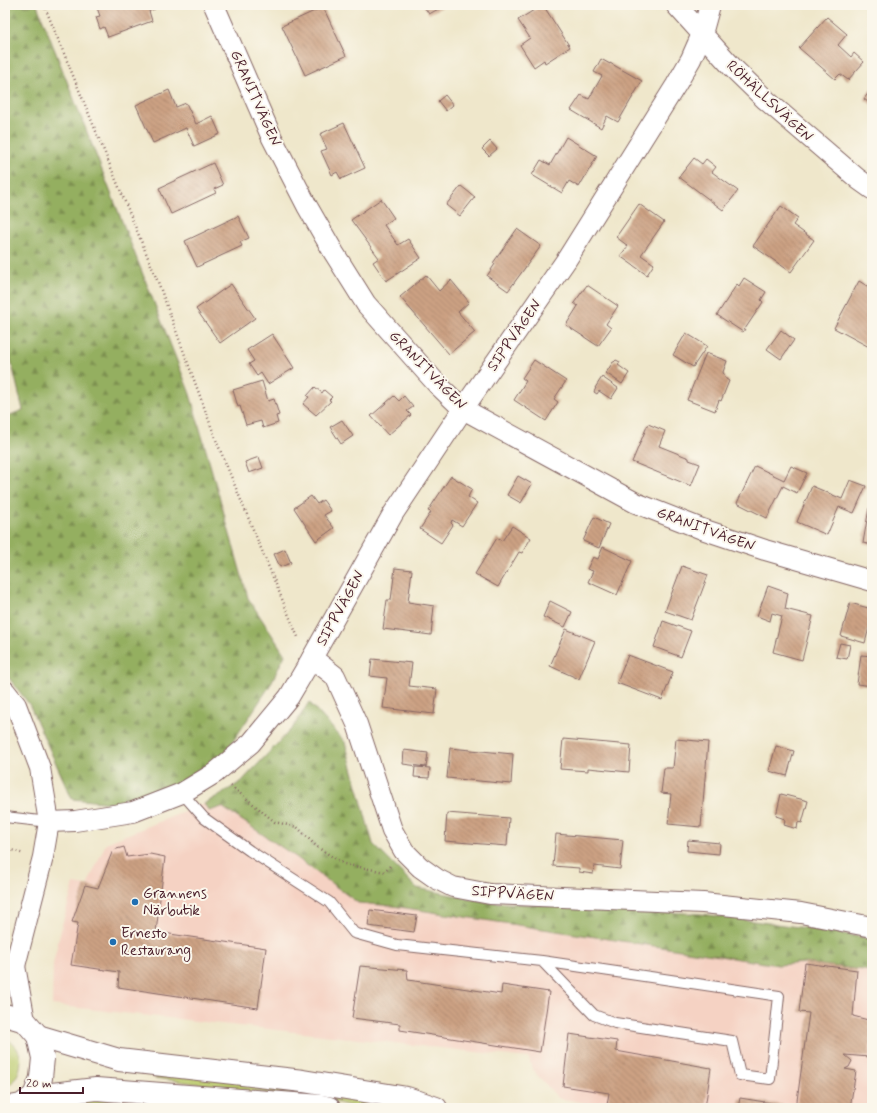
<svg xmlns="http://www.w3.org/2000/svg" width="877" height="1113" viewBox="0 0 877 1113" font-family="Mynerve,sans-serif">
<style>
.built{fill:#f5d2c3}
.grass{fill:#bbcb6d;stroke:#82754c}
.forest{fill:url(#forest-firs);stroke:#6f6746}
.building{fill:url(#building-back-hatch)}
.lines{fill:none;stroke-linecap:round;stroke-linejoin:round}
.service-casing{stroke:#846563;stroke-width:12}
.minor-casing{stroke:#846563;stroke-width:22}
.tertiary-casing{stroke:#846563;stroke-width:24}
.motorway-casing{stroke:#846563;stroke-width:24}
.path{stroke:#846563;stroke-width:2.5;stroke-dasharray:1 3;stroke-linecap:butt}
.service{stroke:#fff;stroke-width:10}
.minor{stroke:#fff;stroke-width:20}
.tertiary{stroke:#fff;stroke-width:22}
.motorway{stroke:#fff;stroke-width:22}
.poi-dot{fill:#1f6fb2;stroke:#fbf7ec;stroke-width:1.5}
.labels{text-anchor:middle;stroke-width:4;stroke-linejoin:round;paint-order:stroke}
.street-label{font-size:15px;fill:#4a1f2b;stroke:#fbf7ec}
.poi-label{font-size:15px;fill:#4a1f2b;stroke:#fbf7ec;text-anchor:start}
</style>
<defs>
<pattern id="forest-firs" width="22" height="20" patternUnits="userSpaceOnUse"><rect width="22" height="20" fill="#94af60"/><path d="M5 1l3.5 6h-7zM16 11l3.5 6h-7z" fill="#7b8e4f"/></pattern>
<pattern id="building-back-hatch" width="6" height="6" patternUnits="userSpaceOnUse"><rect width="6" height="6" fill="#cca183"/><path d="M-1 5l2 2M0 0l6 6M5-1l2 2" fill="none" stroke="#a8836b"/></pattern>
</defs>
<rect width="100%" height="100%" fill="#fbf7ec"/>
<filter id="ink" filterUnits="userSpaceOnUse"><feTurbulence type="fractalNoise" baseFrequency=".025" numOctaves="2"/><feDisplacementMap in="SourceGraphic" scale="8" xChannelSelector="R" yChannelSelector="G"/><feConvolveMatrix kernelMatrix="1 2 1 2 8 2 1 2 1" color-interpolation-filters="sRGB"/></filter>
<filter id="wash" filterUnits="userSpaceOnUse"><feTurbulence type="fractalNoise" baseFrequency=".012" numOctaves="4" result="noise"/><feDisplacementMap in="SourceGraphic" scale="16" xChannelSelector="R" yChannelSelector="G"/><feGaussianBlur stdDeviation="0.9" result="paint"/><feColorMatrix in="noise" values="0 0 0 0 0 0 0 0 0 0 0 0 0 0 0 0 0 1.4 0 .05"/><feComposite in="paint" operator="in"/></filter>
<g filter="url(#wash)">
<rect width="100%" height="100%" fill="#efe7cb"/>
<polygon class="built" points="204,804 209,811 222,807 296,857 358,903 393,906 778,965 805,963 872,971 872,1095 868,1108 609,1108 558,1098 532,1069 529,1058 52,1005 53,964 63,921 74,884 87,886 106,843"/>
<g class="grass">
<path d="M5,1038c23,12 19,37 0,51z"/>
<polygon points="156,1068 352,1098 393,1108 358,1108 339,1103 155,1078"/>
<polygon points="79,1098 132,1102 173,1108 55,1108 58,1105"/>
</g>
<g class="forest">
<polygon points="5,5 37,5 190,394 248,598 285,655 269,687 218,764 131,805 72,799 29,704 5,673 5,417 23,410 5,336"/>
<polygon points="309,702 345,742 373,844 417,888 487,902 701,914 828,931 872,939 872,971 805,963 778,965 393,906 358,903 296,857 222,807 209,811 204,804 241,782 294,726"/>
</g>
<g id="blocks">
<g class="building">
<polygon points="96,5 153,5 155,9 149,11 152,21 108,37 104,27 100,29 96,17 100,16"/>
<polygon points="423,5 446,5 429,14"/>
<polygon points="542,5 543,5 570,47 545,63 544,60 534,67 520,45 530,38 518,20"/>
<polygon points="323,7 346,56 305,75 282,26"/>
<polygon points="827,17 847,34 838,45 851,57 854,53 864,62 848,80 840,74 835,79 799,48"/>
<polygon points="601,59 610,64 610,63 642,81 618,122 607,116 601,128 571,110 581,95 589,99 602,76 594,72"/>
<polygon points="872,88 872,105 864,99"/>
<polygon points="169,90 176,107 186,103 196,124 212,116 220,134 194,146 186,128 153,143 136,105"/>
<polygon points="445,95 453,105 446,111 438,101"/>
<polygon points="344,123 365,168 341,179 337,172 332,175 321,151 327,149 320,134"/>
<polygon points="566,137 597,156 579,187 569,181 562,193 532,175 541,160 550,165"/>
<polygon points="490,141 497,149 489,156 482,149"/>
<polygon points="694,158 702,164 706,159 716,167 712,172 738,191 723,210 679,177"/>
<polygon points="213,163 223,185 214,189 216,193 171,214 159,188"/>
<polygon points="461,186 475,197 460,216 446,205"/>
<polygon points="381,199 394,218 384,225 398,245 408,239 421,258 386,281 373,262 379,258 351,220"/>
<polygon points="639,204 664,222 641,255 654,264 647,275 620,256 628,246 616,237"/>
<polygon points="781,206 798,218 793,225 814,240 791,272 753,246"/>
<polygon points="238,216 249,238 240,242 242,246 197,267 185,241"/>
<polygon points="517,229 541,246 508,291 487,276 495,264 493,263"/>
<polygon points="426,275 439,291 451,280 469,302 458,312 475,332 449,354 400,297"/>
<polygon points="744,278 766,292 761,300 763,302 743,332 717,315 737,284 739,286"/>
<polygon points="859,281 872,289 872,308 868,315 872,317 871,348 834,328"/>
<polygon points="231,284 255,318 220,343 196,309"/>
<polygon points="587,285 618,306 606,324 611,328 598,346 566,325 578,306 574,303"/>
<polygon points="781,330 794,340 781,359 767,349"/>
<polygon points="686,333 707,346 693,367 673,355"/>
<polygon points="272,334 294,368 268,384 261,373 257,376 249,364 254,361 247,350"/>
<polygon points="706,353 727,361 723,372 726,379 729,381 721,401 719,400 715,411 687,400"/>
<polygon points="534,360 566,381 554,399 558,402 546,421 514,400 526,381 522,378"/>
<polygon points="616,360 620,362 618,365 629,373 622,384 606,373 613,362 614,362"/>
<polygon points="602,377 618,388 611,399 599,391 597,394 594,392 596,388 595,388"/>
<polygon points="262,381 268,401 274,399 279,415 276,416 278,423 263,428 261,421 246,425 240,406 238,407 233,390"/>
<polygon points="315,387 322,393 324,390 332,397 329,400 331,401 316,415 303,404 309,397 307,396"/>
<polygon points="394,396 399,401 404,396 413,407 407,411 411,415 388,435 371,416"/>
<polygon points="342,420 353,436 341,444 330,427"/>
<polygon points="648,424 665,431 659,446 689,458 689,460 700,464 691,486 632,462"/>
<polygon points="259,457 263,468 249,473 245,462"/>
<polygon points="755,466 784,480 791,466 807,473 797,493 783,486 767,518 737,503"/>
<polygon points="451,476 472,489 468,497 477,503 462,526 452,520 451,523 453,525 441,543 420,529 431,512 428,511"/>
<polygon points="518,476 532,484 521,503 507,495"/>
<polygon points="850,480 866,486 854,513 839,507 827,535 797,522 812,486 842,499"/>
<polygon points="311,496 317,504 323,500 331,511 324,515 334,528 316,541 294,508"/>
<polygon points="869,508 872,509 872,545 863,543"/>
<polygon points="594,517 609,524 599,548 583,541"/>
<polygon points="512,526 531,538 522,553 519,552 498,587 475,574 497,538 502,541"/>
<polygon points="603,547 632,561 617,595 588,582 593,571 587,569 593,557 598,559"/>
<polygon points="285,549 291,563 280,567 274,554"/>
<polygon points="682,566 708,575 691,620 665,611"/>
<polygon points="395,568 412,570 408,602 434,606 431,635 383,629 387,600 391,600"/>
<polygon points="768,586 788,593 785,609 813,616 802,660 773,652 782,616 772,613 770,621 757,616"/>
<polygon points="550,601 572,612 565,627 543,617"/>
<polygon points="850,603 872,609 872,616 865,643 841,636"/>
<polygon points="663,621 691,631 681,657 654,647"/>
<polygon points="566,629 595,641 579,679 550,666"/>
<polygon points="840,643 850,645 847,659 836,657"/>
<polygon points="628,655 673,672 662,700 617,683"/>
<polygon points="861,655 872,656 872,686 857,684"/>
<polygon points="372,659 412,663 409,686 437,689 434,714 383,708 387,678 370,676"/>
<polygon points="563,739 631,745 629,772 588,768 588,771 560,769"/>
<polygon points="676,739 708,742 701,827 668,824 671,794 661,793 664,768 673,768"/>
<polygon points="776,746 794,751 787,776 769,771"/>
<polygon points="450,748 513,754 511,784 447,778"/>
<polygon points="404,750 428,753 426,767 403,764"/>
<polygon points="415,767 430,768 429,778 414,777"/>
<polygon points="781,794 808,801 802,823 798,822 797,829 784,825 785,819 776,816"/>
<polygon points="447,813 509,818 507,846 445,841"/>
<polygon points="556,834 623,840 620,869 594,866 593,874 579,872 579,868 553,866"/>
<polygon points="688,840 720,843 719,854 687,851"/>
<polygon points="124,847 127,857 150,854 165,857 156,932 266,948 258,1008 118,987 119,972 71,965 78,923 72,922 85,885 98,888 113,850"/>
<polygon points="370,910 417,916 414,932 368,926"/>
<polygon points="805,963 857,970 853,1016 872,1021 872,1029 869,1057 845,1055 852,1061 849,1067 845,1069 856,1071 850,1108 796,1108 809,1013 799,1012"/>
<polygon points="360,966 407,970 408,980 501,994 502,985 549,992 540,1052 400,1030 400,1024 352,1018"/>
<polygon points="569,1034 617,1041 616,1051 711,1068 705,1108 630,1108 607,1105 609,1093 563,1086"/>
<polygon points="740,1098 796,1107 796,1108 738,1108"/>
</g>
</g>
</g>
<g filter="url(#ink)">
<use href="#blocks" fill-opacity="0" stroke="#846563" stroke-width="1"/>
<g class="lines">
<defs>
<g id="service">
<polyline points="182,793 204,818 250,851 329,902 354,933 397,945 542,961 594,1015 615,1023 732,1041 740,1075 770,1079 779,996 542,961"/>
<polyline points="5,817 49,822"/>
</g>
<g id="minor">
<polyline points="214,5 272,138 307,206 334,253 366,304 437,384 463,409 636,503 702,529 765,550 872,581"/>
<polyline points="676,5 733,68 766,100 858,179 872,189"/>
<polyline points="710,5 702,34 691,59 676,85 567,259 463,409 393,514 312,658 335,676 357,724 392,830 404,851 420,867 437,879 453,887 490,894 703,903 801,913 872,927"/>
<polyline points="5,691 16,705 40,768 49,822 43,857 15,966"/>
<polyline points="49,822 75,821 133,812 182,793 215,773 251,743 289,697 312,658"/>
<polyline points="5,981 15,966 25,1021"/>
</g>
<polyline id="tertiary" points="5,1015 25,1021 38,1036 43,1058 41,1078 34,1096 21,1105 5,1108"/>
<g id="motorway">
<polyline points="38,1036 119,1060 303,1081 407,1098 436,1108"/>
<polyline points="34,1096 96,1089 321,1106 329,1108"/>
</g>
</defs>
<use href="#service" class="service-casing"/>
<use href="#minor" class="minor-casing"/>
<use href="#tertiary" class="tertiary-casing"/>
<use href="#motorway" class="motorway-casing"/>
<g class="path">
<polyline points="44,5 158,282 218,445 297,635 299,639"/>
<polyline points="231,786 275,822 297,827 317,847 344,864 385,872 390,866"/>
<polyline points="5,848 24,854"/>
</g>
<use href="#service" class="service"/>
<use href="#minor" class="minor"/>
<use href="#tertiary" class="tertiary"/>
<use href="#motorway" class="motorway"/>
</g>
</g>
<g class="poi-dot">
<circle cx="135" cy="902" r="4"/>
<circle cx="113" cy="942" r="4"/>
</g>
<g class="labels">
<g class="street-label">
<text transform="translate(256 98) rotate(66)" y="5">GRANITVÄGEN</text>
<text transform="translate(770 101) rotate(43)" y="5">RÖHÄLLSVÄGEN</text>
<text transform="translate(514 335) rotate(-55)" y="5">SIPPVÄGEN</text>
<text transform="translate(428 370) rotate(46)" y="5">GRANITVÄGEN</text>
<text transform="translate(706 529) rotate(20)" y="5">GRANITVÄGEN</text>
<text transform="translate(340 608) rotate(-61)" y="5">SIPPVÄGEN</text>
<text transform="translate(513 893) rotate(4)" y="5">SIPPVÄGEN</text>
</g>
<g class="poi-label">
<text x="143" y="898">Grannens<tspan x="143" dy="17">Närbutik</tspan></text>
<text x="121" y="938">Ernesto<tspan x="121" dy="17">Restaurang</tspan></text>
</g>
</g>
<rect width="877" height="1113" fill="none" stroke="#fbf7ec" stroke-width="20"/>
<path d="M20 1087v6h63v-6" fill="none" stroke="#4a1f2b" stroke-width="2"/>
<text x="26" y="1087" font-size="12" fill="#4a1f2b" stroke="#fbf7ec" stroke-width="3" paint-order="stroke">20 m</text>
</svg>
